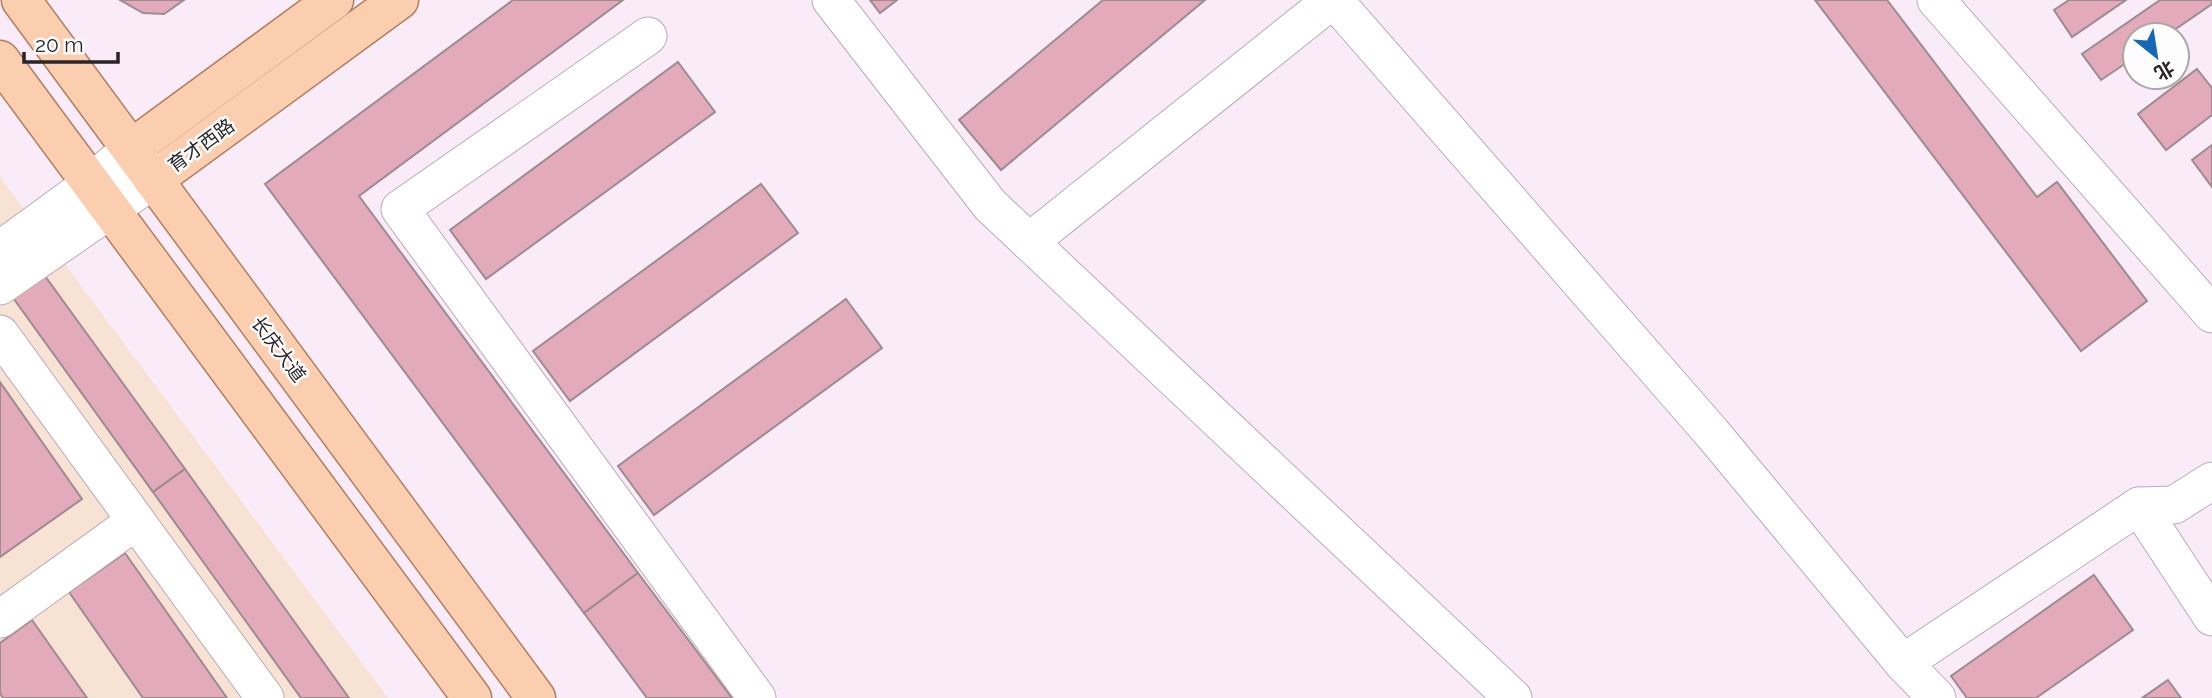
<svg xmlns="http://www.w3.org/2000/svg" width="2212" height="698" viewBox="0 0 2212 698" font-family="Raleway,'Noto Sans SC',sans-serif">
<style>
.industrial{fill:#f7e2d3}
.building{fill:#e2aabb;stroke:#9c8b90;stroke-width:2}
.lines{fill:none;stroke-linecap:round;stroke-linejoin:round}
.minor-casing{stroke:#b9acb7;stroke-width:39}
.major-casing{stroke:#b17e5f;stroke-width:41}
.minor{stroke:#fff;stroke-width:37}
.major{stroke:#fcceb0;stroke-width:38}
.labels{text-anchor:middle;stroke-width:5;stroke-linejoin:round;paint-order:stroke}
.street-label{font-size:19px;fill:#2a2529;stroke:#fdfdfd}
</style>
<rect width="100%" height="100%" fill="#f9ebf7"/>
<polygon class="industrial" points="0,177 388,698 0,698"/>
<g class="building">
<polygon points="120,0 184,0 164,14 143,13"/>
<polygon points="513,0 623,0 359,196 638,573 584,613 265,184"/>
<polygon points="870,0 897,0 880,13"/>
<polygon points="1103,0 1205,0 1001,170 959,120"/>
<polygon points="1815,0 1887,0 2037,197 2057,182 2147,301 2081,351"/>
<polygon points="2069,0 2126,0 2072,37 2054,10"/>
<polygon points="2160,0 2212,0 2212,4 2167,35 2135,35 2135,57 2101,80 2082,54"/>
<polygon points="678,62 715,112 486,279 450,230"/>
<polygon points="2197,69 2212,88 2212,115 2166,150 2138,114"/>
<polygon points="2212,145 2212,187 2192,160"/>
<polygon points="761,184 798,233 570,401 533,351"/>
<polygon points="37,265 185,469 153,492 6,288"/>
<polygon points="846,299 882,348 654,515 618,466"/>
<polygon points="0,382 82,499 0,557"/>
<polygon points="185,469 349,698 301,698 153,492"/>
<polygon points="125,553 227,698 143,698 69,592"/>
<polygon points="638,573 732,698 647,698 584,613"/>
<polygon points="2094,575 2133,630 2036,698 1967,698 1951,676"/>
<polygon points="32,620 87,698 3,698 0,693 0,643"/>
<polygon points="2168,680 2181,698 2142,698"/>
</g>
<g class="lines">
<defs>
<g id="minor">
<polyline points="831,0 990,205 1513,698"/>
<polyline points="1334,0 1712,433 1903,663 1937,698"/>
<polyline points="1936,0 2212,314"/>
<polyline points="648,36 400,209 757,698"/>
<polyline points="1029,242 1332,0"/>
<polyline points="0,250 78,193 131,149"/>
<polyline points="0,286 153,180"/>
<polyline points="0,334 265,698"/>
<polyline points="2139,506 2212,617"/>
<polyline points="0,619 136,521"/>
<polyline points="1903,663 2139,506 2174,505 2212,481"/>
</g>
<g id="major">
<polyline points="21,0 536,698"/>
<polyline points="0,60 472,698"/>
<polyline points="131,149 334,0"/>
<polyline points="153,180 399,0"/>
</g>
</defs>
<use href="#minor" class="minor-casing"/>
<use href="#major" class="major-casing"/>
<use href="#minor" class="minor"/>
<use href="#major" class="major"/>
</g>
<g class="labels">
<g class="street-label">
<text transform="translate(201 145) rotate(-36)" y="7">育才西路</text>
<text transform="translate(279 349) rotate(53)" y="7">长庆大道</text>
</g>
</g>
<g transform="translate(2156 56) rotate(150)"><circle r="33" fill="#fdfdfd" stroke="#a9a7a8" stroke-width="2"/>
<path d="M0-5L12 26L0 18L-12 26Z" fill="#1668b6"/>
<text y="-10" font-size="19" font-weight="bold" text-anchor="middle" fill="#2a2529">北</text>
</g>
<path d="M24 52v10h94v-10" fill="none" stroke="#2a2529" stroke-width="3.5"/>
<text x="35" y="52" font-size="21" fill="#2a2529" stroke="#fdfdfd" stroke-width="5" paint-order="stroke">20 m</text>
</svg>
